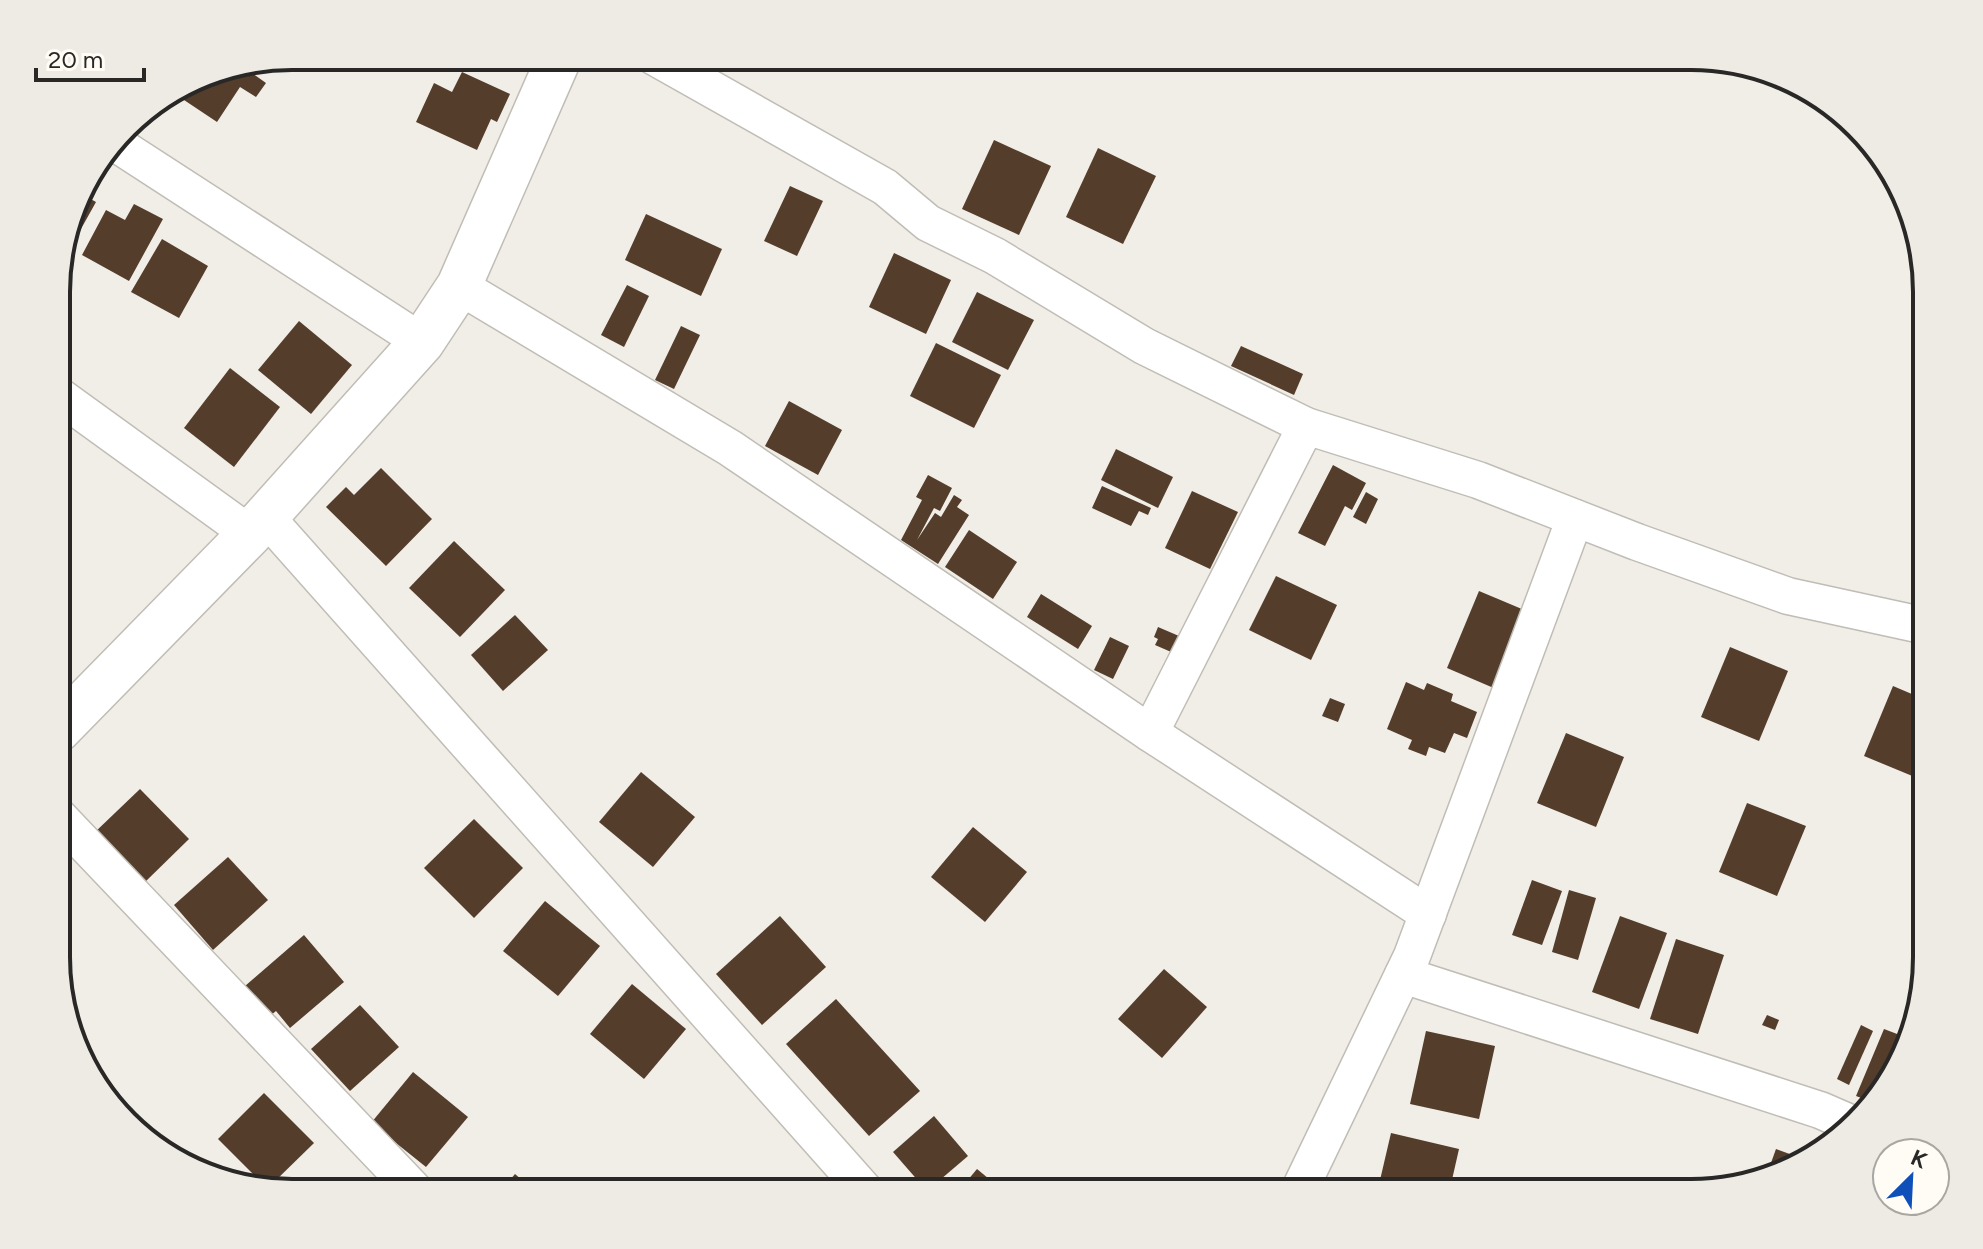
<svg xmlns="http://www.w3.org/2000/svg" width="1983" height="1249" viewBox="0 0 1983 1249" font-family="Figtree,sans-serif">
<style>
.building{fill:#543d2b}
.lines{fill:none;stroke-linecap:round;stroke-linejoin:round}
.street-casing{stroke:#c0bdb6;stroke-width:39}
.secondary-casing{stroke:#c0bdb6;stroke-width:47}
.street{stroke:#fff;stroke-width:36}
.secondary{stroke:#fff;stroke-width:44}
.rim{fill:none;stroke:#292826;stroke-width:4}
</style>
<rect width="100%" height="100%" fill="#f1eee7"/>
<g class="building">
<polygon points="1005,56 1032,56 1028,66"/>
<polygon points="242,66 266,83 256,97 240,87 217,122 175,94 179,88 202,74"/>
<polygon points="462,72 510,94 497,122 491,119 477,150 416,122 434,83 452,92"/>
<polygon points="994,140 1051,166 1019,235 962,209"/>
<polygon points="1098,148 1156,176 1123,244 1066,217"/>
<polygon points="102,160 106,162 87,197 96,202 72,245 64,241 81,187"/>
<polygon points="790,186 823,201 797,256 764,241"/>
<polygon points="134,204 163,219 129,281 82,255 106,210 125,220"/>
<polygon points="646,214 722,249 701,296 625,260"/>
<polygon points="162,239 208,266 179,318 131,292"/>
<polygon points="894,253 951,280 926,334 869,307"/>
<polygon points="627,285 649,296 624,347 601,335"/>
<polygon points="977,292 1034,320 1008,370 952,342"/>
<polygon points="299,321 352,365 311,414 258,370"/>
<polygon points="681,326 700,335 674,389 655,380"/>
<polygon points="936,343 1001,375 974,428 910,396"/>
<polygon points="1241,346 1303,374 1294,395 1231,366"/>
<polygon points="230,368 280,407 234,467 184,428"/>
<polygon points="789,401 842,430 818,475 765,446"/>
<polygon points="1116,449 1173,477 1158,508 1101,480"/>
<polygon points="1333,465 1366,483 1352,510 1345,506 1325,546 1298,533"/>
<polygon points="381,468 432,519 386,566 326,507 346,487 354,495"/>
<polygon points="928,475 952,488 940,511 934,508 917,540 935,513 941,517 954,495 962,500 957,507 969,515 938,564 901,540 922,500 916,497"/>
<polygon points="1102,486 1151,508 1148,515 1139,511 1131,526 1092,508"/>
<polygon points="1192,491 1238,512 1210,569 1165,548"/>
<polygon points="1366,492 1378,499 1366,524 1353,517"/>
<polygon points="969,530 1017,562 993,599 945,567"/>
<polygon points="454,541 505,590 460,637 409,588"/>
<polygon points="1276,576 1337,605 1311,660 1249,630"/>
<polygon points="1479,591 1529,612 1496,689 1447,668"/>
<polygon points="1041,594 1092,626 1078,649 1027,617"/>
<polygon points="515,615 548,650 503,691 471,655"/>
<polygon points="1158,627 1186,639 1178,655 1155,645 1158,639 1154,637"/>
<polygon points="1110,637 1129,646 1113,679 1094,670"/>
<polygon points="1730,647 1788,671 1759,741 1701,717"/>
<polygon points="1406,682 1424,690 1427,683 1453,694 1451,701 1477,712 1467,738 1454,733 1445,753 1429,747 1426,756 1408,749 1412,740 1387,729"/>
<polygon points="1893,686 1926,700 1927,770 1922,780 1864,756"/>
<polygon points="1330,698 1345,704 1338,722 1322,716"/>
<polygon points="1566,733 1624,757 1596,827 1537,803"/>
<polygon points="641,772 695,817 653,867 599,822"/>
<polygon points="140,789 189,839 142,885 93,834"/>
<polygon points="1747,803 1806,826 1777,896 1719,872"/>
<polygon points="474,819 523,868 474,918 424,868"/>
<polygon points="973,827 1027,872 985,922 931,877"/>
<polygon points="228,857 268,900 213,950 174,905"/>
<polygon points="1532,880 1562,891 1542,945 1512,935"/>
<polygon points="1569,890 1596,898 1578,960 1552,952"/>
<polygon points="545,901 600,946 558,996 503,951"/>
<polygon points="780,916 826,967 762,1025 716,974"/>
<polygon points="1620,916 1667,933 1639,1009 1592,992"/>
<polygon points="304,935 344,982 290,1028 276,1011 270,1016 245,986"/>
<polygon points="1676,939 1724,955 1698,1034 1650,1019"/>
<polygon points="1164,969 1207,1007 1162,1058 1118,1019"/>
<polygon points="632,984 686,1029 644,1079 590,1034"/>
<polygon points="836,999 920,1091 869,1136 786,1044"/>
<polygon points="360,1005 399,1047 350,1091 311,1049"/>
<polygon points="1767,1015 1779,1020 1775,1030 1762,1025"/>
<polygon points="1861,1025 1873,1031 1849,1085 1837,1079"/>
<polygon points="1884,1029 1905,1037 1891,1079 1889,1078 1883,1092 1872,1102 1856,1096"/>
<polygon points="1426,1031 1495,1046 1479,1119 1410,1104"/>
<polygon points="413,1072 468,1117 426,1167 371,1123"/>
<polygon points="264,1093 314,1143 270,1186 264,1185 218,1139"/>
<polygon points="934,1116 968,1156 927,1191 893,1152"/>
<polygon points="1391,1133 1459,1149 1449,1193 1377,1193"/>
<polygon points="1776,1149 1809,1161 1767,1174"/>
<polygon points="977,1169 1006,1193 957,1193"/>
<polygon points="515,1174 537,1193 499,1193"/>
</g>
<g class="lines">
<defs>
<g id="street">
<polyline points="653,56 885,187 928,223 995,256 1144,346 1306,426 1478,480 1637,542 1788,596 1926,626"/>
<polyline points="115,143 422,342"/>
<polyline points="459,286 730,448 1150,733 1428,914"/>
<polyline points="58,395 250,534"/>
<polyline points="266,517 867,1193"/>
<polyline points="1150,733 1306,426"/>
<polyline points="58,816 417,1193"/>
<polyline points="1403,975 1820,1110 1850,1123"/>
<polyline points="1298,1193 1412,956 1575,518"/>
</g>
<polyline id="secondary" points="58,730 250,534 422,342 459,286 560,56"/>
</defs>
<use href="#street" class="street-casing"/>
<use href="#secondary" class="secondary-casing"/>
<use href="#street" class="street"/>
<use href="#secondary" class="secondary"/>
</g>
<path d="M0 0H1983V1249H0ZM292 70H1691A222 222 0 0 1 1913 292V957A222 222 0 0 1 1691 1179H292A222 222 0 0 1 70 957V292A222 222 0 0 1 292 70Z" fill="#edebe4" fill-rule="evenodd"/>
<path class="rim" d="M292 70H1691A222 222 0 0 1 1913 292V957A222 222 0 0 1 1691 1179H292A222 222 0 0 1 70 957V292A222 222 0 0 1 292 70Z"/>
<g transform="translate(1911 1177) rotate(24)"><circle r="38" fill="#fefcf4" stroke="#a9a7a2" stroke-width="2"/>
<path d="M0-6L14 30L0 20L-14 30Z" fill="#0e4fba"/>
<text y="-12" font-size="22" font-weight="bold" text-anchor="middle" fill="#292826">K</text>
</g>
<path d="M36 68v12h108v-12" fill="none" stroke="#292826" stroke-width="4"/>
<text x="48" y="68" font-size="24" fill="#292826" stroke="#fefcf4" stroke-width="6" paint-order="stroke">20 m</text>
</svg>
